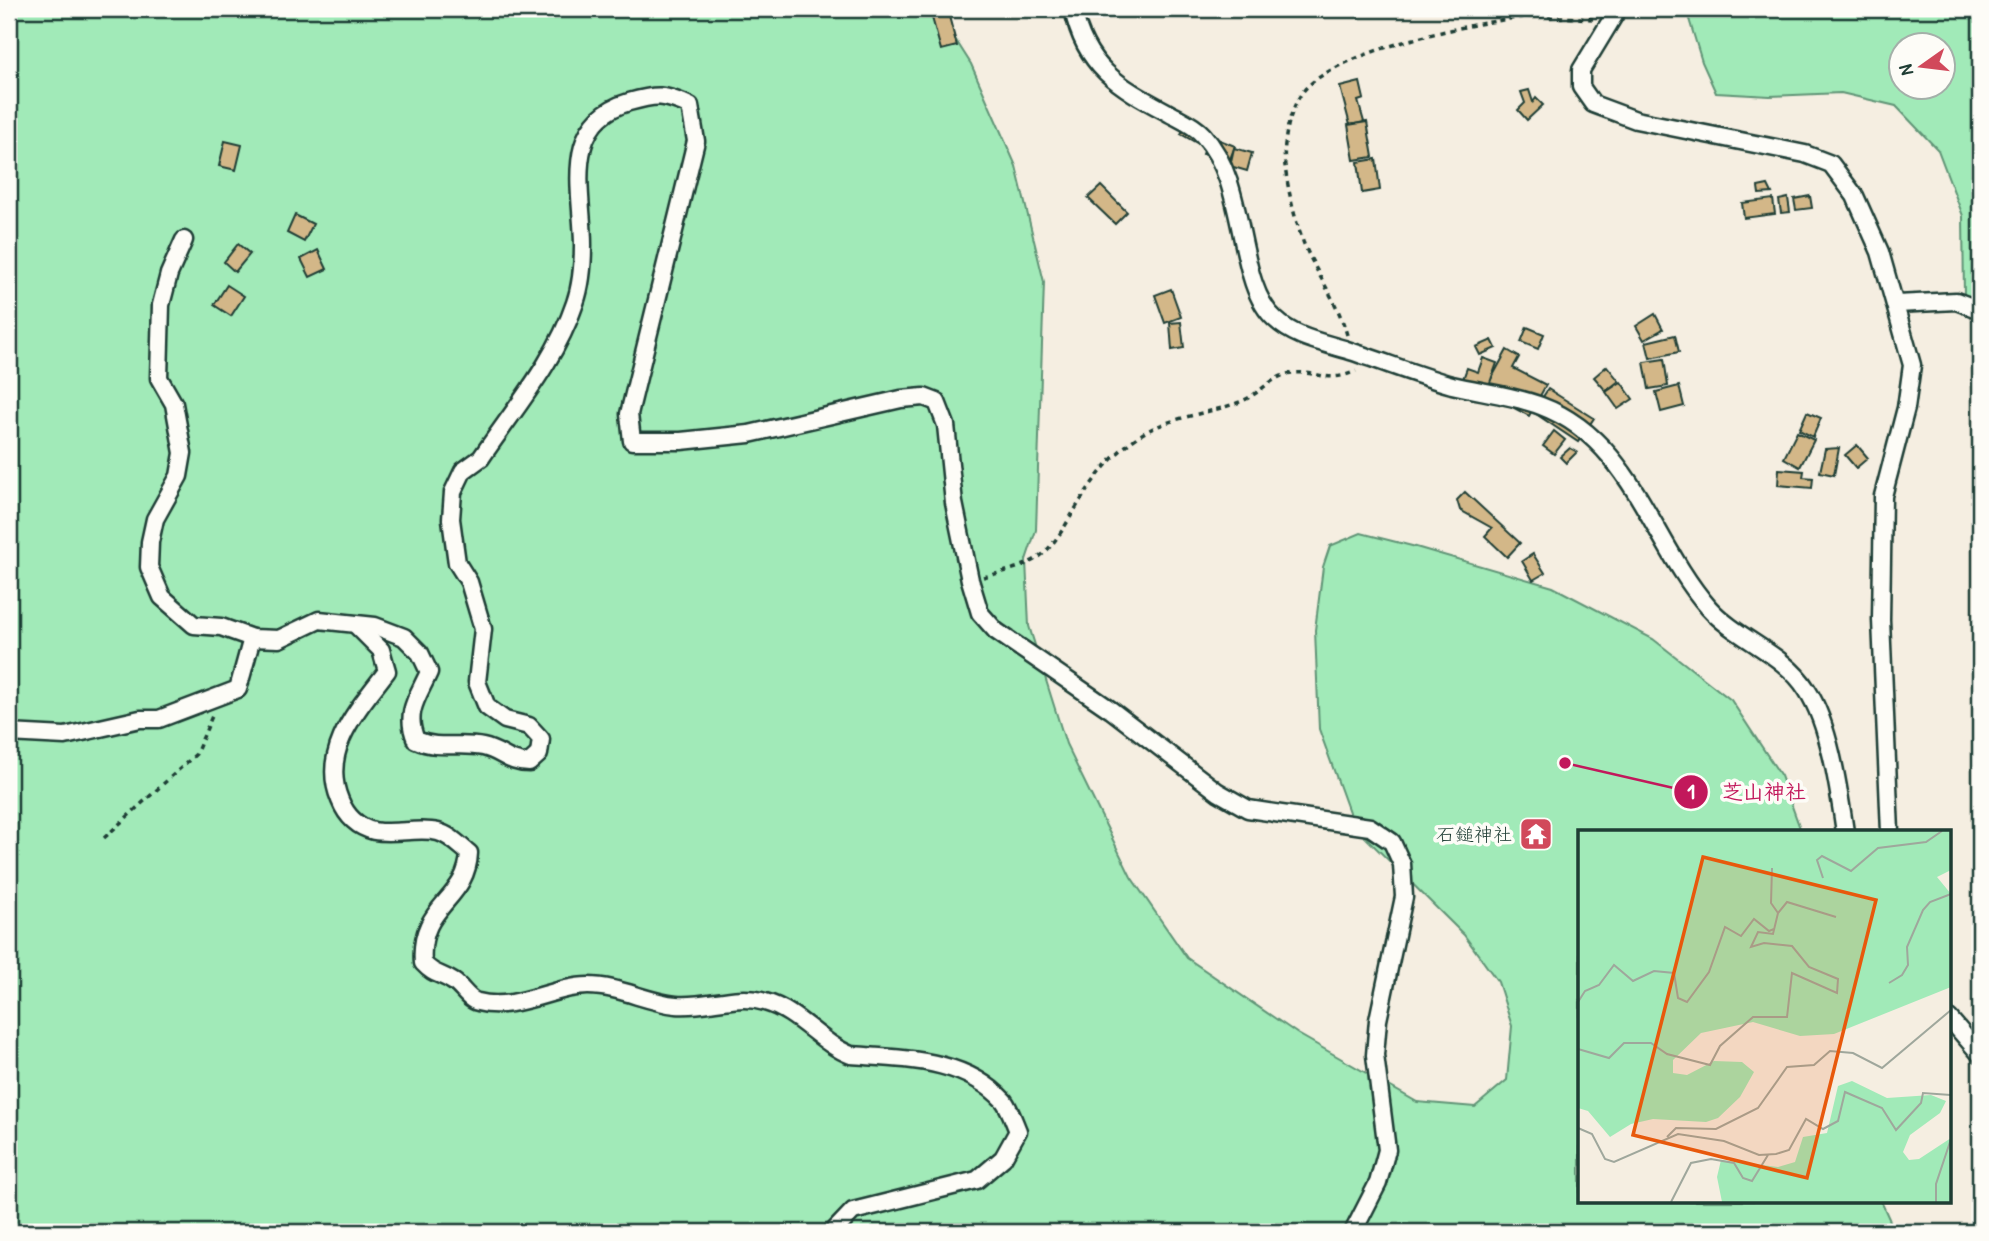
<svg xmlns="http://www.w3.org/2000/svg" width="1989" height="1241" viewBox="0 0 1989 1241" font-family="'Patrick Hand','Klee One',sans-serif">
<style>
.green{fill:#a1eab8;stroke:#609476;stroke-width:2;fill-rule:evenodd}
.building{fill:#d3b788;stroke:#1f3d34;stroke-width:2}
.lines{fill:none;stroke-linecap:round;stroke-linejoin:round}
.minor-casing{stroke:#1f3d34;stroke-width:21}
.path{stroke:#1f3d34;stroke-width:3.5;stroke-dasharray:5 5;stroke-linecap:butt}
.minor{stroke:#fdfcf7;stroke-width:16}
.labels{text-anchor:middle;stroke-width:7;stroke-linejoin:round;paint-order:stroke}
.poi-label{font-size:19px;fill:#1f3d34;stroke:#fdfcf7;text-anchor:end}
.inset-road{fill:none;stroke:#9fa79c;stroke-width:2}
.view{fill:#e8590c;fill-opacity:0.15;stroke:#e8590c;stroke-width:3.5}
.inset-edge{fill:none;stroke:#1f3d34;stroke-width:3.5}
.leader{fill:none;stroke:#c2185b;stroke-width:2.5}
.callout-dot{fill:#c2185b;stroke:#fdfcf7;stroke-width:2.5}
.mark-label{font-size:21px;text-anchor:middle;font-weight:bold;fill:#fff}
.callout-label{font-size:21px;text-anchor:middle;font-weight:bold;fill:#c2185b;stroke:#fdfcf7;stroke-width:7;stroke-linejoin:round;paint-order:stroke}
</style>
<rect width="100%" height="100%" fill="#f5eee1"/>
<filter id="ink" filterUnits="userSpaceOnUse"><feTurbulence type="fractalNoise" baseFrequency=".0143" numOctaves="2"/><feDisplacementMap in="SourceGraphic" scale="14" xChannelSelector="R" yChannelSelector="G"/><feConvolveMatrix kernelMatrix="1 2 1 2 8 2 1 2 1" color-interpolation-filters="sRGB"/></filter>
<g filter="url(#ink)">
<g class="green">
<polygon points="9,9 936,9 971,64 1016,166 1044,282 1036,530 1026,560 1029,626 1066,744 1131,877 1187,958 1298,1034 1417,1102 1475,1107 1507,1080 1512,1026 1498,982 1464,935 1354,826 1319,729 1315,630 1323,567 1330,546 1361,533 1416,547 1553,587 1653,639 1731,700 1781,776 1801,831 1580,832 1580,1201 1881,1201 1895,1232 9,1232"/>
<path d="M1686,9h294v326l-16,-38 -1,-81 -25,-66 -42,-44 -55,-13 -71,3 -54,-3 -14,-31zM1902,46h42v42h-42z"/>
</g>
<g class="building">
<polygon points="947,9 957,46 941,50 931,14"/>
<polygon points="1360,82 1364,99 1358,101 1364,122 1350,125 1340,87"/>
<polygon points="1529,90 1533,102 1536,98 1543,105 1527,120 1518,110 1525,103 1521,92"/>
<polygon points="1188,120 1202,146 1181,134"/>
<polygon points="1367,122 1373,157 1354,160 1348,125"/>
<polygon points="1210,136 1235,146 1228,164 1203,154"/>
<polygon points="225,141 242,145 236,170 219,166"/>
<polygon points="1234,148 1252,153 1247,171 1230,166"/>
<polygon points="1376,159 1380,190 1362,193 1358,162"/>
<polygon points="1768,185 1772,193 1759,194 1758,187"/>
<polygon points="1101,186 1127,212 1115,224 1088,198"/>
<polygon points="1810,196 1812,208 1796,210 1794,199"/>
<polygon points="1788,198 1790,212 1781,213 1779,200"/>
<polygon points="1773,199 1775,214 1744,218 1742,203"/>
<polygon points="295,215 313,224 304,242 287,233"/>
<polygon points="238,244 250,254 235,272 224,262"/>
<polygon points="318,250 327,269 310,277 301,259"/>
<polygon points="227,285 244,296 231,316 214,305"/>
<polygon points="1171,289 1181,317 1165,323 1155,295"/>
<polygon points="1655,314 1663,329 1644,340 1636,326"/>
<polygon points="1181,322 1184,348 1172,350 1170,323"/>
<polygon points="1527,327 1544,334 1538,349 1521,342"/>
<polygon points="1675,335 1679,352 1650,358 1646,342"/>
<polygon points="1492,340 1496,348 1480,355 1476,347"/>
<polygon points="1507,350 1519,357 1513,368 1546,385 1529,416 1484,392"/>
<polygon points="1483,358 1497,363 1488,388 1463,379 1467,368 1478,372"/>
<polygon points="1664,359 1668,386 1649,389 1644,362"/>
<polygon points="1607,366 1619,381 1606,391 1594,377"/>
<polygon points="1621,382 1633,399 1618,409 1606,392"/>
<polygon points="1679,386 1684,406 1661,412 1656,392"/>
<polygon points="1548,389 1594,418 1578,442 1533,412"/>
<polygon points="1807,412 1821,418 1813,437 1799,430"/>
<polygon points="1554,431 1565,440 1554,454 1543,446"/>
<polygon points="1797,432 1814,440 1800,467 1784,458"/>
<polygon points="1857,445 1868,458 1856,468 1845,455"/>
<polygon points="1570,448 1577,452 1566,463 1560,457"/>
<polygon points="1839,448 1834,475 1820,472 1825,449"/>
<polygon points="1779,469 1804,471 1803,477 1813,478 1812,488 1778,485"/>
<polygon points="1465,492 1520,543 1507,557 1485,536 1492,528 1460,510 1457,500"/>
<polygon points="1533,554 1545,573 1533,580 1522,561"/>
</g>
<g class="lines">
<defs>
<g id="minor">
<path d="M1073,9c12,58 45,77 94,103 12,7 26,12 36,23 46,50 32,148 72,184 20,19 47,23 72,31 35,11 69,25 105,35 29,7 61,10 89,21 91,34 110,136 168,202 29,32 75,45 98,82 23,35 32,101 38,142"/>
<polyline points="1618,9 1581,70 1581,87 1593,104 1636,120 1805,154 1831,164 1855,196 1880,252 1912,365 1906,408 1883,496 1881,620 1890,832"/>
<path d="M184,240l-15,34 -8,31 -2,73 15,26 9,49 -4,23 -24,43 -5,23 -1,25 13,30 32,28 27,2 31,11 27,1 40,-19 56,6 29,11 16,16 9,19c-11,25 -25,40 -13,68 23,10 44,2 67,7 19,4 25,16 46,16l10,-9 2,-15 -12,-13 -24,-6 -18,-13 -10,-25 6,-53 -14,-47 -12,-19 -6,-44 2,-27 10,-21 18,-13c34,-50 75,-98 94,-155 6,-17 8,-40 8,-58 0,-51 -23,-123 46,-143 28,-8 35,-8 61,4l6,35 -67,273 3,27h49l68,-7 152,-35 23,-2 13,5 9,23 8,78 16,77 10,33 16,18 115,79 107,82 30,17 122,18 22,15 10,22 2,33 -26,123 -3,35 12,95 -9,33 -25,49"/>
<polyline points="1897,304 1956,301 1980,310"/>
<path d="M357,626l24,24 6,21c-28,37 -68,79 -47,129 6,15 17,27 34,31 21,4 44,-4 64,1 12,3 22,14 31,21 -2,49 -51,51 -46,110 12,13 18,10 31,19 8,5 14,18 24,20 37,10 76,-16 110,-16 31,0 58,16 88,19 31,3 59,-12 89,-3 33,9 55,41 86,53 53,4 114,3 153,46 6,8 10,21 14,30l-15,27 -26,22 -124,31 -20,21"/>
<polyline points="9,733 65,736 140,719 159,719 238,689 252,638"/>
<polyline points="1949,1018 1980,1054"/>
</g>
</defs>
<use href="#minor" class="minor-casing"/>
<g class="path">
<path d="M1347,335c-9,-33 -30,-60 -43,-91 -9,-23 -16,-54 -19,-78 -3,-24 5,-63 23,-80 40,-37 162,-63 217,-69 22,-2 47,1 69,2"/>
<path d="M983,577c20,-5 44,-10 60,-23 13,-12 22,-28 31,-43 17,-28 35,-54 62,-73 31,-22 72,-23 106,-37 18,-7 30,-26 51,-28 28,-2 33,11 63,-2"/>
<polyline points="104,838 196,754 212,716"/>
</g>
<use href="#minor" class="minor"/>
</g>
</g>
<defs>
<symbol id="temple-square" viewBox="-11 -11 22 22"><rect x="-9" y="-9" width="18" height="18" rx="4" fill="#d1495b" stroke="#fdfcf7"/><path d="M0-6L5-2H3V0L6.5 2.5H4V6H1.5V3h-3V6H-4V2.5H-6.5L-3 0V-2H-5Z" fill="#fff"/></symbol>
</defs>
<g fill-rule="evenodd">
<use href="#temple-square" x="1517" y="815" width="38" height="38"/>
</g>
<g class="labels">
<g class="poi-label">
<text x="1512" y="841">石鎚神社</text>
</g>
</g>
<g transform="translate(1578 830)">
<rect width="373" height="373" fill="#f5eee1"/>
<path d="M0,1h373v39l-14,7 14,17v93l-117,47 -34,2 -47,-14 -52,11 -28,27v13l14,2 27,-14 28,1 12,10 -14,25 -22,21 -12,4 -53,-3 -22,5 -21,13 -22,-26 -10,-3zM274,251l35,17 44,-3 15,6 -6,12 -30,22 -7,17 6,8 10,-1 32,-21v64h-229l-5,-25 4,-17 57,7 17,-5 8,-25 24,-4 11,-47z" fill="#a1eab8"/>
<path class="inset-road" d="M194,38l-1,35 7,10M245,48l-6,-18 5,-4 29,15 27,-23 48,-6 16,-11M311,153l13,-8 6,-10 -1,-18 16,-37 7,-8 21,-8M0,172l7,-11 14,-6 15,-20 19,16 21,-10 20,2 4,25 9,4 22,-30 16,-45 16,9 13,-17 15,12 5,-2M0,219l31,9 15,-15h27l16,11 43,11 10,-19 33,-29h34l5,-44 45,20 1,-14 -29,-12 -17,-21 -28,-3 -13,4 7,-15 15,2 5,-21 9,-11 49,15M0,298l14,6 13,25 9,3 64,-28 46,7 35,14 17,-1 13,-4 17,-31 17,10 15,-8 7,-29 37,16 14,22 25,-27 2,-10 28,2M89,307l9,-9 40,1 42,-21 29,-41 27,-2 16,-14 23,2 29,15 69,-58M93,372l20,-39 20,-4 23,4 9,15 9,3 16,-26M358,372v-18l15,-45"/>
<path class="view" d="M125,27l173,43 -69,278 -174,-43z"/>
<rect width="373" height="373" class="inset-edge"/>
</g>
<path class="leader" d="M1565 763L1691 792"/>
<g class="callout-dot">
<circle cx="1565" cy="763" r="7"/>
<circle cx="1691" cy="792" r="18"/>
</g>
<g class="mark-label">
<text x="1691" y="799">1</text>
</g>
<g class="callout-label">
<text x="1764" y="799">芝山神社</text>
</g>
<rect width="1989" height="1241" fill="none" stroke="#fdfcf7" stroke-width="35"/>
<rect x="18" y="18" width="1954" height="1206" fill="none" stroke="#1f3d34" stroke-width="2.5" filter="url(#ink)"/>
<g transform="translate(1922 66) rotate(256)"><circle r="33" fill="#fdfcf7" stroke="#a4b0a9" stroke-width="2"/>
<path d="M0-5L12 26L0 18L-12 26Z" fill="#d1495b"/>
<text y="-10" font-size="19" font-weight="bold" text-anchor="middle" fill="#1f3d34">N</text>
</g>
</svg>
